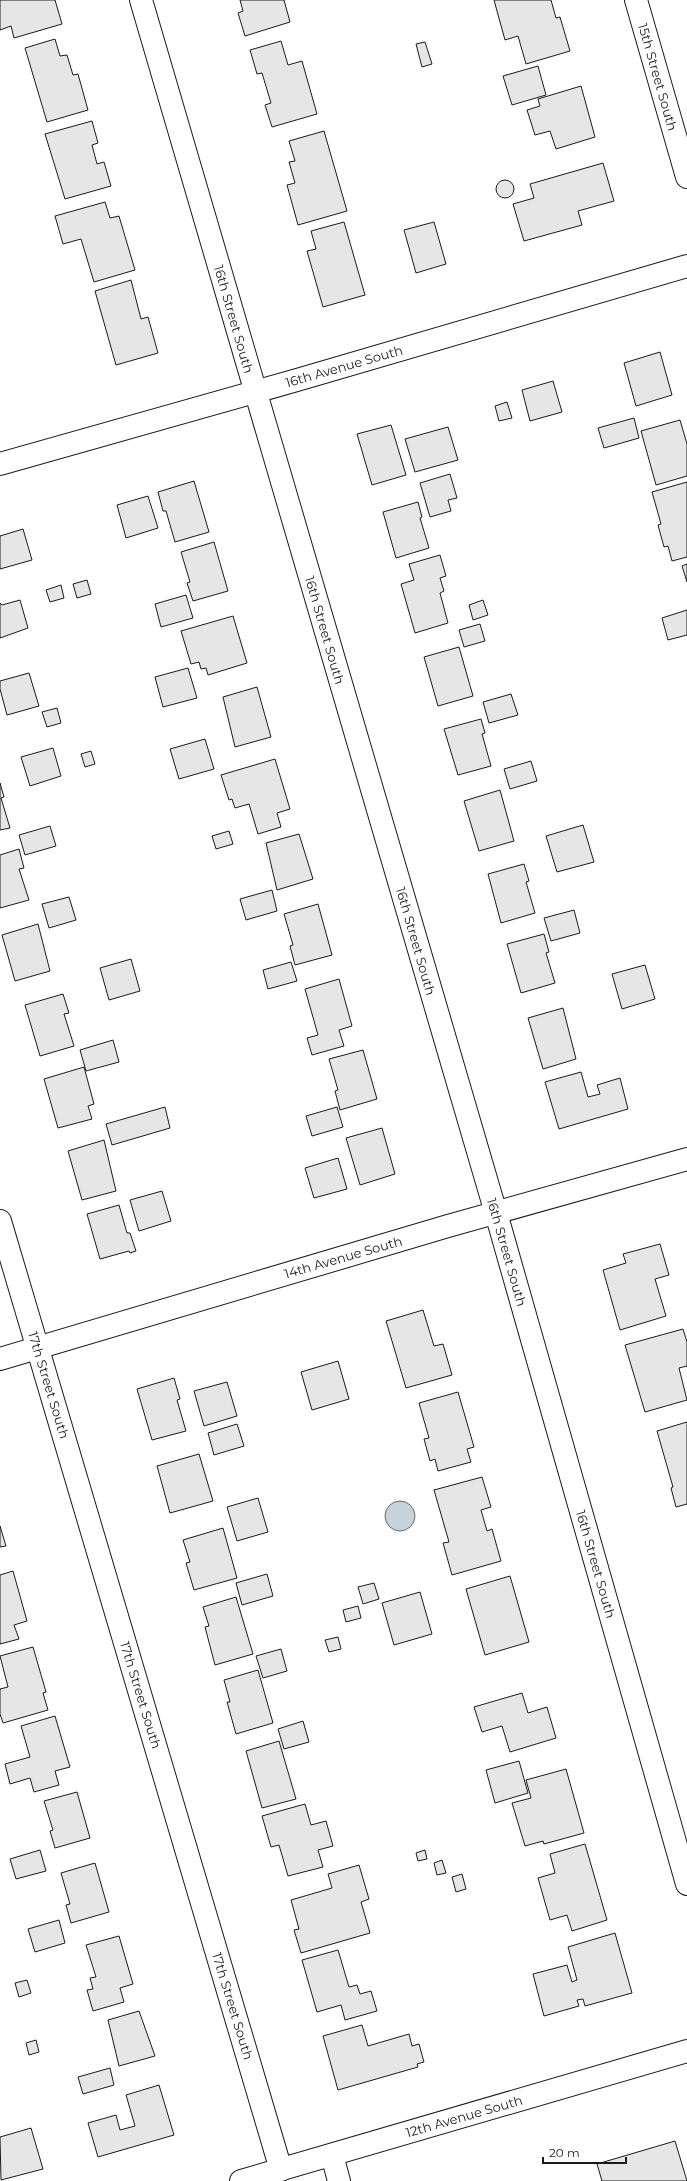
<svg xmlns="http://www.w3.org/2000/svg" width="687" height="2181" viewBox="0 0 687 2181" font-family="Montserrat,sans-serif">
<style>
.water{fill:#c6d2dc;stroke:#6a6a6a}
.building{fill:#e6e6e6;stroke:#1a1a1a}
.lines{fill:none;stroke-linecap:round;stroke-linejoin:round}
.minor-casing{stroke:#1a1a1a;stroke-width:24}
.minor{stroke:#fff;stroke-width:22}
.labels{text-anchor:middle;stroke-width:3;stroke-linejoin:round;paint-order:stroke}
.street-label{font-size:13px;fill:#1a1a1a;stroke:#fff}
</style>
<rect width="100%" height="100%" fill="#fff"/>
<circle class="water" cx="400" cy="1516" r="15"/>
<g class="building">
<polygon points="0,0 55,0 62,24 14,38 11,26 0,30"/>
<polygon points="240,0 284,0 290,22 245,36 238,13 243,11"/>
<polygon points="494,0 551,0 556,18 560,17 570,51 526,64 518,36 505,40"/>
<polygon points="55,39 60,56 67,55 73,75 78,74 88,110 47,122 25,48"/>
<polygon points="281,41 288,65 302,61 317,114 272,127 265,105 271,103 262,73 257,74 250,50"/>
<polygon points="425,42 432,64 422,67 416,44"/>
<polygon points="538,66 546,95 512,105 503,76"/>
<polygon points="581,86 595,137 556,149 550,131 535,135 527,110 540,106 538,99"/>
<polygon points="92,121 98,143 92,145 97,164 104,162 111,186 65,199 45,134"/>
<polygon points="324,131 347,211 298,225 287,185 295,183 289,162 295,161 289,141"/>
<polygon points="603,163 614,201 578,211 582,225 524,241 513,204 534,198 530,184"/>
<circle cx="505" cy="189" r="9"/>
<polygon points="105,202 110,218 119,216 135,270 94,282 81,239 63,244 55,216"/>
<polygon points="344,222 365,295 323,307 307,251 316,249 311,231"/>
<polygon points="434,222 446,264 416,273 404,230"/>
<polygon points="131,280 141,319 148,317 158,353 116,365 95,291"/>
<polygon points="660,352 672,395 636,406 624,363"/>
<polygon points="553,381 562,412 530,421 522,390"/>
<polygon points="507,402 512,418 499,421 495,406"/>
<polygon points="634,418 639,438 604,448 598,428"/>
<polygon points="680,420 687,444 687,476 656,485 641,431"/>
<polygon points="391,425 406,475 372,485 357,434"/>
<polygon points="448,427 458,460 415,472 405,439"/>
<polygon points="450,474 457,498 448,500 451,511 430,517 420,483"/>
<polygon points="194,481 209,532 175,542 166,511 163,511 158,492"/>
<polygon points="687,482 687,557 672,561 668,546 664,547 658,525 661,524 652,492"/>
<polygon points="148,496 158,528 126,538 117,505"/>
<polygon points="418,502 422,517 420,518 429,548 396,558 383,512"/>
<polygon points="23,529 32,560 0,569 0,536"/>
<polygon points="214,542 228,591 193,601 187,583 190,582 181,552"/>
<polygon points="440,555 446,576 440,578 444,591 440,593 448,623 415,633 401,584 414,580 409,564"/>
<polygon points="687,564 687,582 682,566"/>
<polygon points="87,580 91,594 77,598 73,584"/>
<polygon points="61,585 64,598 50,602 46,590"/>
<polygon points="186,595 193,618 161,627 155,604"/>
<polygon points="20,600 28,628 0,638 0,603 2,605"/>
<polygon points="483,600 488,615 473,620 469,605"/>
<polygon points="687,610 687,635 668,640 662,618"/>
<polygon points="233,616 247,663 208,675 206,668 201,669 199,662 191,664 181,631"/>
<polygon points="480,624 485,641 464,647 459,630"/>
<polygon points="459,647 473,696 438,706 424,657"/>
<polygon points="188,668 197,698 163,707 155,677"/>
<polygon points="29,673 39,706 7,715 0,689 0,681"/>
<polygon points="257,687 271,737 235,747 223,697"/>
<polygon points="511,694 518,715 489,723 483,702"/>
<polygon points="57,708 61,723 47,727 42,712"/>
<polygon points="481,719 485,733 482,734 491,766 458,775 444,729"/>
<polygon points="205,739 214,769 179,779 170,749"/>
<polygon points="53,748 61,776 30,786 21,757"/>
<polygon points="91,751 95,764 85,767 81,754"/>
<polygon points="275,759 290,809 277,813 281,827 258,834 249,804 235,808 232,799 229,800 221,775"/>
<polygon points="531,761 537,781 510,789 504,769"/>
<polygon points="0,783 4,797 1,798 10,828 0,830"/>
<polygon points="500,790 514,841 479,851 464,801"/>
<polygon points="583,825 594,862 557,872 546,836"/>
<polygon points="50,826 56,846 25,855 19,835"/>
<polygon points="229,831 233,844 216,849 212,836"/>
<polygon points="299,834 313,879 277,890 266,843"/>
<polygon points="19,849 24,868 19,869 29,900 0,908 0,855"/>
<polygon points="524,864 529,881 526,882 535,913 501,923 488,874"/>
<polygon points="272,890 277,911 246,920 240,899"/>
<polygon points="69,897 76,920 49,928 42,904"/>
<polygon points="318,904 332,955 295,965 290,946 293,945 284,914"/>
<polygon points="574,910 580,933 551,941 544,918"/>
<polygon points="38,924 50,971 15,981 2,935"/>
<polygon points="544,934 549,952 546,953 555,983 521,993 507,944"/>
<polygon points="131,959 140,991 109,1000 100,968"/>
<polygon points="291,962 297,981 268,989 263,970"/>
<polygon points="645,965 655,999 622,1009 612,974"/>
<polygon points="339,979 352,1026 339,1030 344,1046 312,1055 307,1038 318,1035 305,989"/>
<polygon points="63,994 69,1013 64,1014 74,1046 40,1056 25,1005"/>
<polygon points="563,1008 576,1059 543,1069 528,1018"/>
<polygon points="113,1040 119,1062 86,1071 80,1050"/>
<polygon points="363,1050 377,1099 340,1110 335,1091 338,1090 329,1059"/>
<polygon points="84,1067 94,1104 88,1106 92,1119 58,1128 44,1079"/>
<polygon points="581,1072 588,1097 600,1094 597,1085 620,1078 628,1109 559,1129 545,1082"/>
<polygon points="165,1107 170,1128 112,1145 106,1124"/>
<polygon points="337,1107 343,1127 312,1136 306,1116"/>
<polygon points="382,1128 395,1174 360,1185 346,1138"/>
<polygon points="104,1140 116,1191 82,1200 68,1151"/>
<polygon points="338,1158 347,1189 314,1198 305,1168"/>
<polygon points="162,1191 171,1221 139,1231 130,1200"/>
<polygon points="119,1205 127,1233 130,1233 136,1251 130,1253 129,1251 100,1259 87,1214"/>
<polygon points="660,1244 669,1275 655,1279 666,1316 620,1330 603,1270 626,1263 623,1254"/>
<polygon points="423,1310 434,1346 443,1344 452,1375 406,1388 386,1321"/>
<polygon points="683,1329 687,1342 687,1366 679,1368 687,1400 645,1412 625,1345"/>
<polygon points="338,1361 349,1399 312,1410 301,1372"/>
<polygon points="174,1378 180,1399 177,1400 186,1431 152,1440 137,1389"/>
<polygon points="227,1382 237,1416 204,1426 194,1391"/>
<polygon points="458,1392 474,1447 467,1449 471,1462 438,1471 435,1459 430,1461 424,1439 429,1438 419,1403"/>
<polygon points="687,1422 687,1504 676,1507 671,1488 673,1487 657,1431"/>
<polygon points="237,1424 244,1446 214,1455 208,1433"/>
<polygon points="199,1454 213,1501 170,1513 157,1466"/>
<polygon points="482,1477 491,1507 481,1510 487,1531 492,1529 501,1561 452,1575 443,1543 449,1542 434,1490"/>
<polygon points="258,1498 268,1532 237,1541 227,1507"/>
<polygon points="0,1526 6,1546 0,1547"/>
<polygon points="223,1528 237,1578 194,1590 186,1563 190,1562 183,1540"/>
<polygon points="13,1571 27,1621 14,1625 19,1639 0,1644 0,1575"/>
<polygon points="267,1574 273,1596 242,1605 236,1583"/>
<polygon points="510,1576 529,1642 485,1655 466,1589"/>
<polygon points="374,1583 379,1599 363,1604 358,1587"/>
<polygon points="420,1592 432,1634 394,1645 382,1603"/>
<polygon points="236,1597 253,1654 215,1665 205,1627 209,1626 203,1607"/>
<polygon points="358,1606 361,1618 346,1622 343,1610"/>
<polygon points="338,1637 341,1649 329,1652 325,1640"/>
<polygon points="33,1647 46,1692 43,1693 48,1710 3,1723 0,1714 0,1689 8,1687 0,1656"/>
<polygon points="281,1649 287,1671 263,1678 256,1656"/>
<polygon points="258,1670 273,1723 236,1734 227,1702 230,1702 224,1680"/>
<polygon points="522,1693 528,1713 547,1707 556,1738 510,1752 502,1726 482,1732 474,1707"/>
<polygon points="55,1716 70,1767 55,1771 59,1785 34,1792 30,1778 10,1784 5,1764 30,1757 21,1726"/>
<polygon points="303,1721 309,1742 284,1749 278,1729"/>
<polygon points="279,1741 296,1799 262,1808 246,1751"/>
<polygon points="519,1761 528,1793 495,1803 486,1770"/>
<polygon points="566,1769 584,1833 544,1844 543,1841 525,1846 512,1803 531,1798 526,1780"/>
<polygon points="77,1792 90,1838 55,1848 50,1831 53,1830 44,1801"/>
<polygon points="305,1804 311,1825 326,1821 333,1846 318,1850 323,1867 288,1876 279,1845 271,1847 262,1816"/>
<polygon points="585,1844 607,1920 572,1931 567,1915 550,1920 538,1878 555,1873 550,1854"/>
<polygon points="40,1850 46,1871 16,1879 10,1859"/>
<polygon points="425,1850 427,1859 418,1861 416,1853"/>
<polygon points="442,1860 446,1873 437,1875 434,1863"/>
<polygon points="95,1863 109,1912 71,1923 66,1905 70,1904 61,1873"/>
<polygon points="359,1865 369,1899 361,1902 370,1933 301,1953 294,1930 299,1929 291,1900 332,1888 328,1874"/>
<polygon points="462,1874 466,1889 456,1892 452,1877"/>
<polygon points="59,1920 65,1943 35,1952 28,1929"/>
<polygon points="615,1933 632,1993 585,2006 583,1999 577,2000 579,2006 544,2016 533,1974 567,1965 572,1982 577,1980 568,1947"/>
<polygon points="119,1936 133,1984 120,1988 124,2002 93,2011 87,1990 93,1989 90,1978 96,1977 86,1945"/>
<polygon points="338,1950 349,1987 357,1985 360,1994 371,1991 377,2011 345,2020 341,2005 317,2012 302,1960"/>
<polygon points="27,1980 31,1993 19,1997 15,1983"/>
<polygon points="139,2011 155,2056 119,2066 108,2020"/>
<polygon points="362,2025 368,2046 409,2034 412,2046 419,2044 424,2062 417,2064 418,2067 338,2090 323,2036"/>
<polygon points="36,2040 39,2052 29,2055 26,2043"/>
<polygon points="110,2068 114,2085 83,2094 78,2077"/>
<polygon points="159,2085 174,2135 98,2157 88,2123 116,2115 120,2130 135,2126 126,2095"/>
<polygon points="31,2128 43,2169 1,2180 0,2137"/>
<polygon points="675,2141 687,2181 602,2181 597,2164"/>
</g>
<g class="lines">
<defs>
<g id="minor">
<polyline points="141,0 496,1213 687,1884"/>
<polyline points="636,0 687,177"/>
<polyline points="0,464 297,380 687,266"/>
<polyline points="0,1221 281,2170"/>
<polyline points="0,1359 448,1226 687,1159"/>
<polyline points="332,2155 339,2181"/>
<polyline points="241,2181 687,2051"/>
</g>
</defs>
<use href="#minor" class="minor-casing"/>
<use href="#minor" class="minor"/>
</g>
<g class="labels">
<g class="street-label">
<text transform="translate(658 77) rotate(74)" y="5">15th Street South</text>
<text transform="translate(234 319) rotate(74)" y="5">16th Street South</text>
<text transform="translate(344 366) rotate(-16)" y="5">16th Avenue South</text>
<text transform="translate(325 630) rotate(74)" y="5">16th Street South</text>
<text transform="translate(416 941) rotate(74)" y="5">16th Street South</text>
<text transform="translate(507 1252) rotate(74)" y="5">16th Street South</text>
<text transform="translate(343 1257) rotate(-16)" y="5">14th Avenue South</text>
<text transform="translate(49 1385) rotate(73)" y="5">17th Street South</text>
<text transform="translate(596 1564) rotate(74)" y="5">16th Street South</text>
<text transform="translate(141 1695) rotate(73)" y="5">17th Street South</text>
<text transform="translate(233 2006) rotate(73)" y="5">17th Street South</text>
<text transform="translate(464 2116) rotate(-16)" y="5">12th Avenue South</text>
</g>
</g>
<path d="M543 2157v6h83v-6" fill="none" stroke="#1a1a1a" stroke-width="2"/>
<text x="549" y="2157" font-size="12" fill="#1a1a1a" stroke="#ffffff" stroke-width="3" paint-order="stroke">20 m</text>
</svg>
